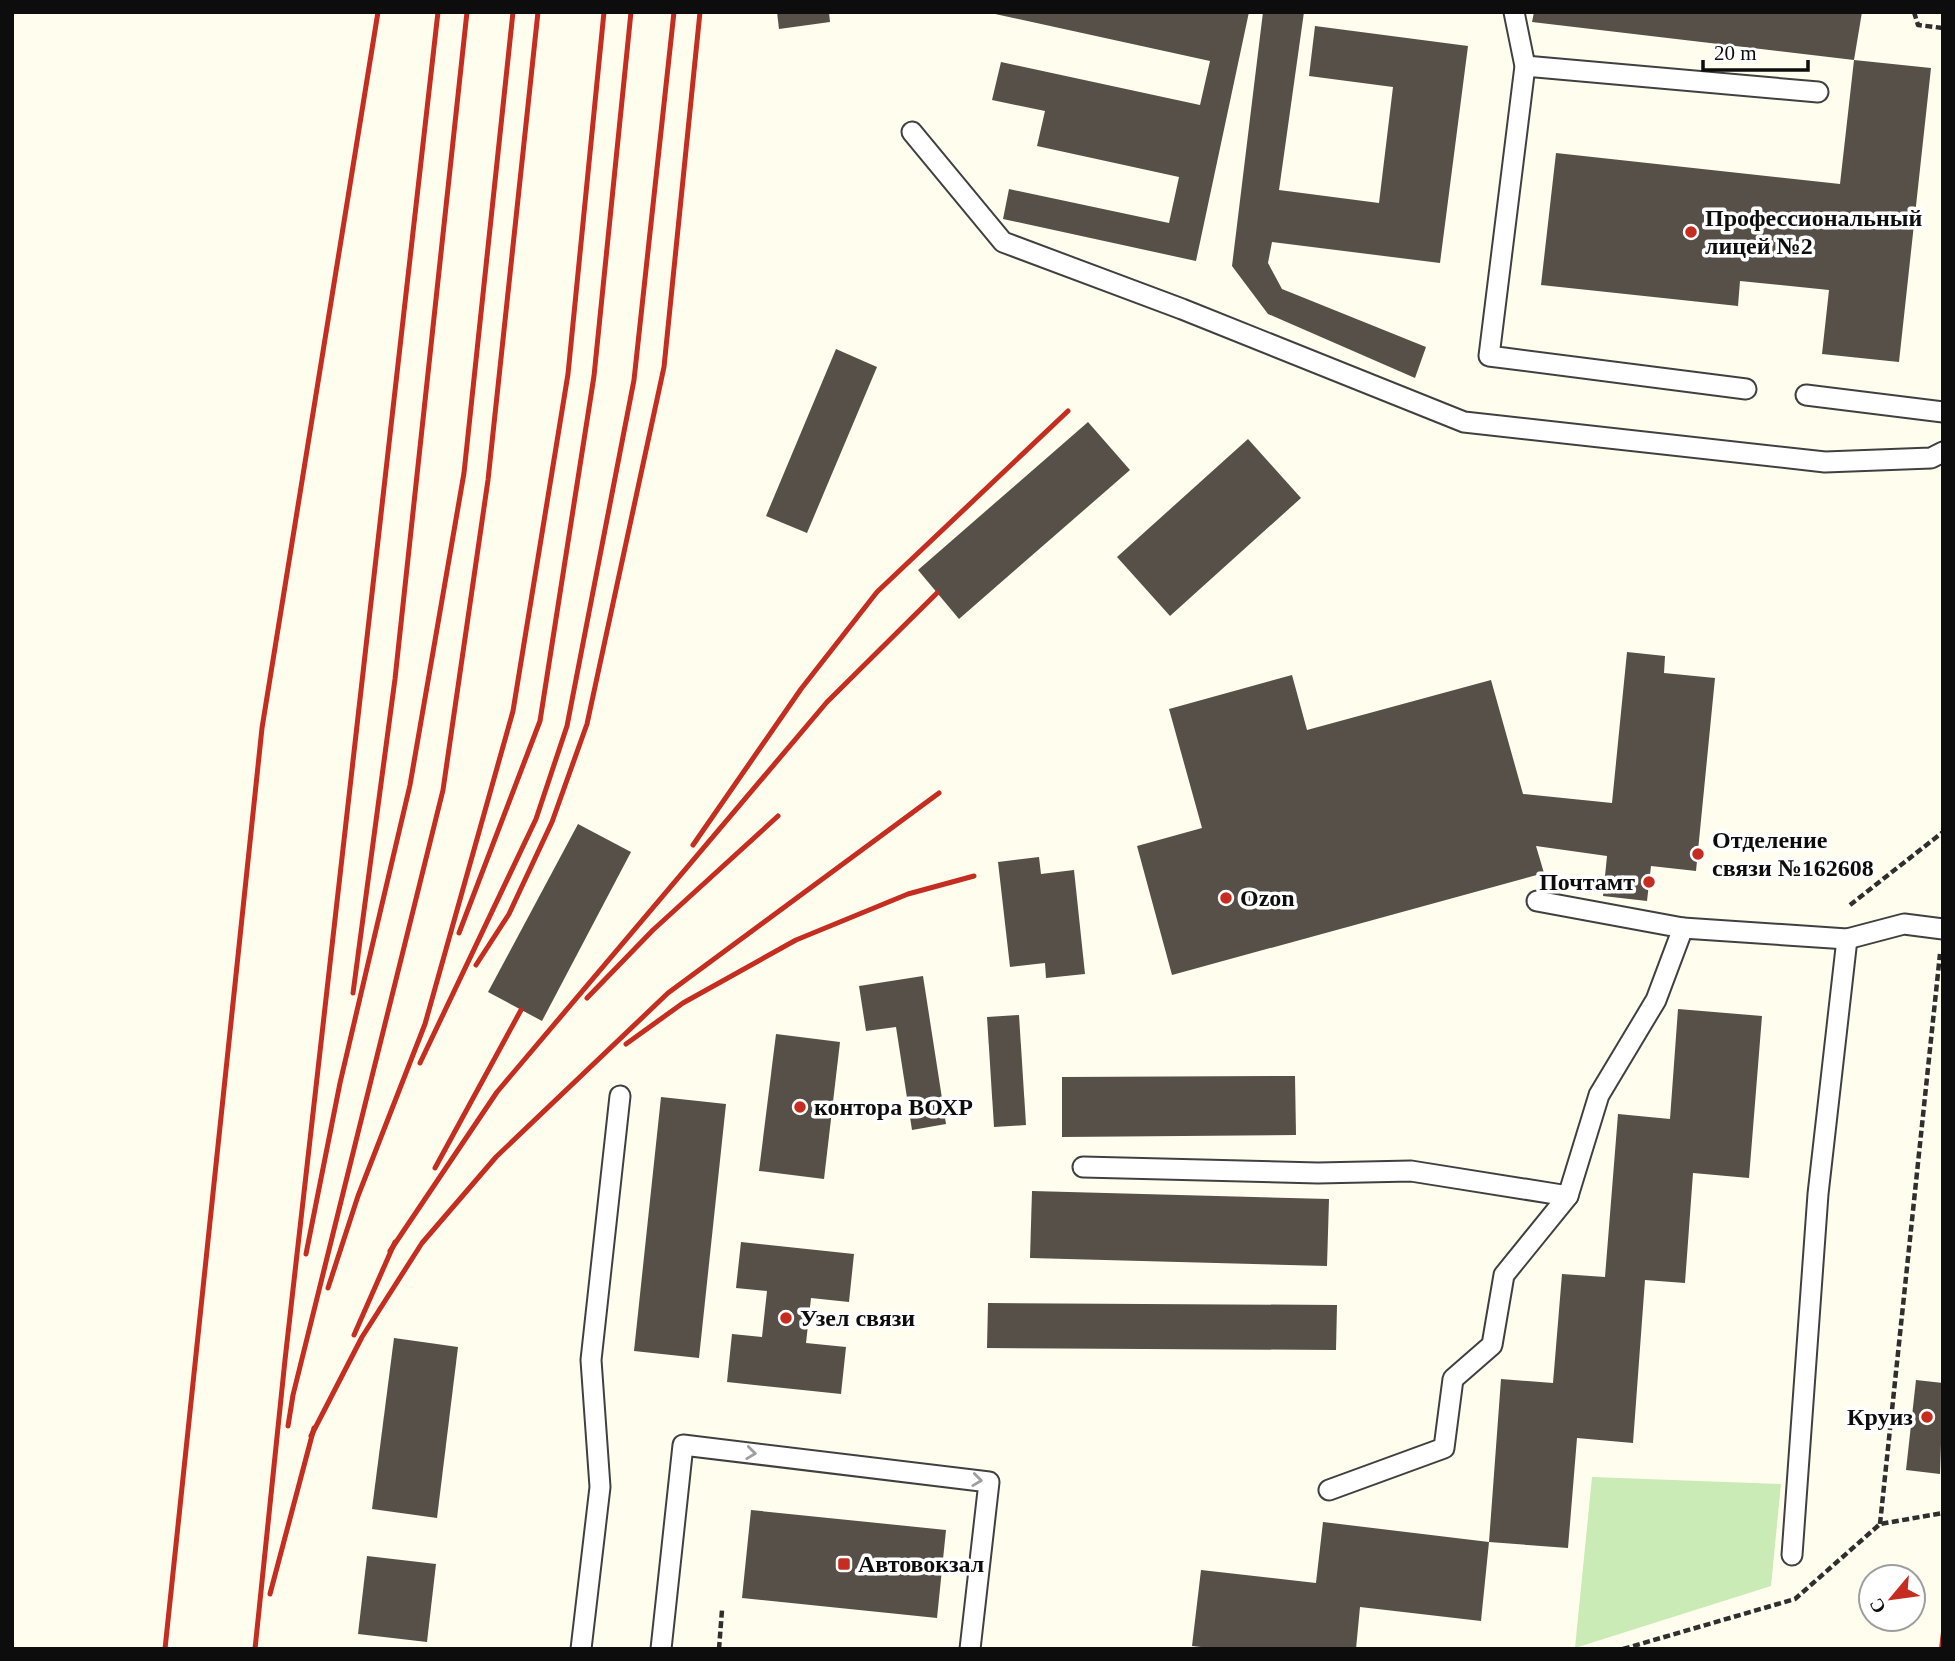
<svg xmlns="http://www.w3.org/2000/svg" width="1955" height="1661" viewBox="0 0 1955 1661" font-family="'Times New Roman',serif">
<style>
.green{fill:#caebb5}
.building{fill:#565049}
.lines{fill:none;stroke-linecap:round;stroke-linejoin:round}
.service-casing{stroke:#404040;stroke-width:23}
.path{stroke:#2f2f2f;stroke-width:4.5;stroke-dasharray:7 3.5;stroke-linecap:butt}
.service{stroke:#fff;stroke-width:19}
.tram{stroke:#c42d1f;stroke-width:2}
.rail{stroke:#c42d1f;stroke-width:5}
.oneway{stroke:#9e9e9e}
.poi-dot{fill:#c42d1f;stroke:#fff;stroke-width:2.5}
.labels{text-anchor:middle;stroke-width:7;stroke-linejoin:round;paint-order:stroke}
.poi-label{font-size:24px;font-weight:bold;fill:#0d0d0d;stroke:#fff;text-anchor:start}
</style>
<rect width="100%" height="100%" fill="#fffeee"/>
<polygon class="green" points="1592,1477 1781,1484 1771,1586 1575,1648"/>
<g class="building">
<polygon points="777,12 829,12 830,22 779,29"/>
<polygon points="986,12 1249,12 1196,261 1003,219 1009,189 1169,223 1179,177 1037,146 1045,111 992,100 1001,62 1200,105 1210,61"/>
<polygon points="1263,12 1304,12 1279,190 1379,203 1393,87 1309,76 1315,26 1468,46 1440,263 1272,242 1268,263 1282,289 1426,347 1415,378 1268,314 1232,266"/>
<polygon points="1534,12 1862,12 1854,60 1931,68 1899,362 1822,354 1829,290 1740,281 1738,306 1541,285 1556,153 1840,184 1854,60 1532,22"/>
<polygon points="836,349 877,367 807,533 766,516"/>
<polygon points="1088,422 1130,470 959,619 918,570"/>
<polygon points="1248,439 1301,498 1170,616 1117,557"/>
<polygon points="1627,652 1665,656 1664,673 1715,678 1696,871 1651,866 1647,901 1603,896 1607,856 1536,846 1544,873 1172,975 1137,846 1202,828 1169,709 1292,675 1307,730 1491,680 1523,794 1612,803"/>
<polygon points="578,824 631,852 542,1021 488,992"/>
<polygon points="1039,857 1041,874 1074,870 1085,974 1046,978 1045,963 1010,967 998,862"/>
<polygon points="923,976 946,1124 912,1130 896,1027 866,1031 859,986"/>
<polygon points="1678,1009 1762,1016 1749,1178 1693,1173 1685,1283 1645,1280 1633,1443 1577,1438 1568,1548 1489,1542 1481,1621 1360,1607 1356,1649 1220,1649 1192,1646 1201,1570 1316,1583 1323,1522 1489,1542 1501,1379 1553,1383 1562,1274 1605,1277 1618,1114 1670,1119"/>
<polygon points="1019,1015 1026,1125 994,1127 987,1017"/>
<polygon points="776,1034 840,1042 824,1179 759,1171"/>
<polygon points="1295,1076 1296,1135 1062,1137 1062,1077"/>
<polygon points="661,1097 726,1104 699,1358 634,1351"/>
<polygon points="1032,1191 1329,1199 1327,1266 1030,1258"/>
<polygon points="741,1242 854,1254 849,1302 811,1298 806,1343 846,1347 841,1394 727,1382 732,1334 762,1337 767,1291 736,1288"/>
<polygon points="988,1303 1337,1305 1336,1350 987,1348"/>
<polygon points="394,1338 458,1347 437,1518 372,1509"/>
<polygon points="1916,1380 1943,1383 1940,1474 1906,1470"/>
<polygon points="751,1510 946,1530 937,1618 742,1598"/>
<polygon points="367,1556 436,1564 427,1642 358,1634"/>
</g>
<g class="lines">
<defs>
<g id="service">
<polyline points="1514,12 1525,66 1489,356 1746,389"/>
<polyline points="1525,66 1818,92"/>
<polyline points="912,132 1003,242 1182,309 1464,422 1825,462 1931,458 1943,452"/>
<polyline points="1806,395 1943,412"/>
<polyline points="1537,901 1683,928"/>
<polyline points="1083,1167 1318,1173 1411,1171 1568,1196"/>
<polyline points="1329,1490 1444,1448 1453,1379 1492,1345 1504,1275 1568,1196 1599,1095 1656,1000 1683,928 1847,939 1904,924 1943,929"/>
<polyline points="1792,1555 1818,1194 1847,939"/>
<polyline points="581,1649 600,1487 591,1360 620,1096"/>
<polyline points="661,1649 683,1445 989,1482 970,1649"/>
</g>
</defs>
<use href="#service" class="service-casing"/>
<g class="path">
<polyline points="1914,12 1918,25 1943,28"/>
<polyline points="1850,905 1943,832"/>
<polyline points="1880,1524 1940,954"/>
<polyline points="719,1649 722,1610"/>
<polyline points="1623,1649 1795,1599 1880,1524 1943,1513"/>
</g>
<use href="#service" class="service"/>
<polyline class="tram" points="1940,1649 1943,1623"/>
<g class="rail">
<polyline points="693,845 801,689 877,592 1068,411"/>
<polyline points="459,933 540,721 594,376 631,12"/>
<polyline points="476,965 509,914 552,822 587,724 664,367 700,12"/>
<polyline points="353,993 395,679 467,12"/>
<polyline points="587,998 653,930 778,816"/>
<polyline points="626,1044 683,1003 796,940 908,894 974,876"/>
<polyline points="420,1063 536,819 567,726 634,380 674,12"/>
<polyline points="435,1168 521,1010"/>
<polyline points="390,1251 497,1092 827,702 937,593"/>
<polyline points="306,1254 340,1083 410,785 464,473 513,12"/>
<polyline points="328,1288 358,1196 425,1024 513,711 568,374 604,12"/>
<polyline points="354,1335 395,1242"/>
<polyline points="288,1426 293,1395 443,790 488,480 538,12"/>
<polyline points="311,1436 362,1337 422,1243 496,1157 668,993 939,793"/>
<polyline points="270,1594 314,1428"/>
<polyline points="165,1649 262,728 378,12"/>
<polyline points="255,1649 285,1360 438,12"/>
</g>
</g>
<defs><path id="oneway-chevron" d="M-2-3.5L2.5 0L-2 3.5" fill="none" stroke-width="1.6" stroke-linecap="round" stroke-linejoin="round" transform="scale(1.75)"/></defs>
<g class="oneway">
<use href="#oneway-chevron" transform="translate(751 1453) rotate(7)"/>
<use href="#oneway-chevron" transform="translate(977 1480) rotate(7)"/>
</g>
<g class="poi-dot">
<circle cx="1691" cy="232" r="7"/>
<circle cx="1698" cy="854" r="7"/>
<circle cx="1649" cy="882" r="7"/>
<circle cx="1226" cy="898" r="7"/>
<circle cx="800" cy="1107" r="7"/>
<circle cx="786" cy="1318" r="7"/>
<circle cx="1927" cy="1417" r="7"/>
<rect x="837" y="1557" width="14" height="14" rx="3.5"/>
</g>
<g class="labels">
<g class="poi-label">
<text x="1705" y="226">Профессиональный<tspan x="1705" dy="28">лицей №2</tspan></text>
<text x="1712" y="848">Отделение<tspan x="1712" dy="28">связи №162608</tspan></text>
<text x="1635" y="890" text-anchor="end">Почтамт</text>
<text x="1240" y="906">Ozon</text>
<text x="814" y="1115">контора ВОХР</text>
<text x="800" y="1326">Узел связи</text>
<text x="1913" y="1425" text-anchor="end">Круиз</text>
<text x="858" y="1572">Автовокзал</text>
</g>
</g>
<rect width="1955" height="1661" fill="none" stroke="#0d0d0d" stroke-width="28"/>
<g transform="translate(1892 1598) rotate(241)"><circle r="33" fill="#ffffff" stroke="#9e9e9e" stroke-width="2"/>
<path d="M0-5L12 26L0 18L-12 26Z" fill="#c42d1f"/>
<text y="-10" font-size="19" font-weight="bold" text-anchor="middle" fill="#0d0d0d">С</text>
</g>
<path d="M1703 60v10h105v-10" fill="none" stroke="#0d0d0d" stroke-width="3.5"/>
<text x="1714" y="60" font-size="21" fill="#0d0d0d" stroke="#ffffff" stroke-width="5" paint-order="stroke">20 m</text>
</svg>
